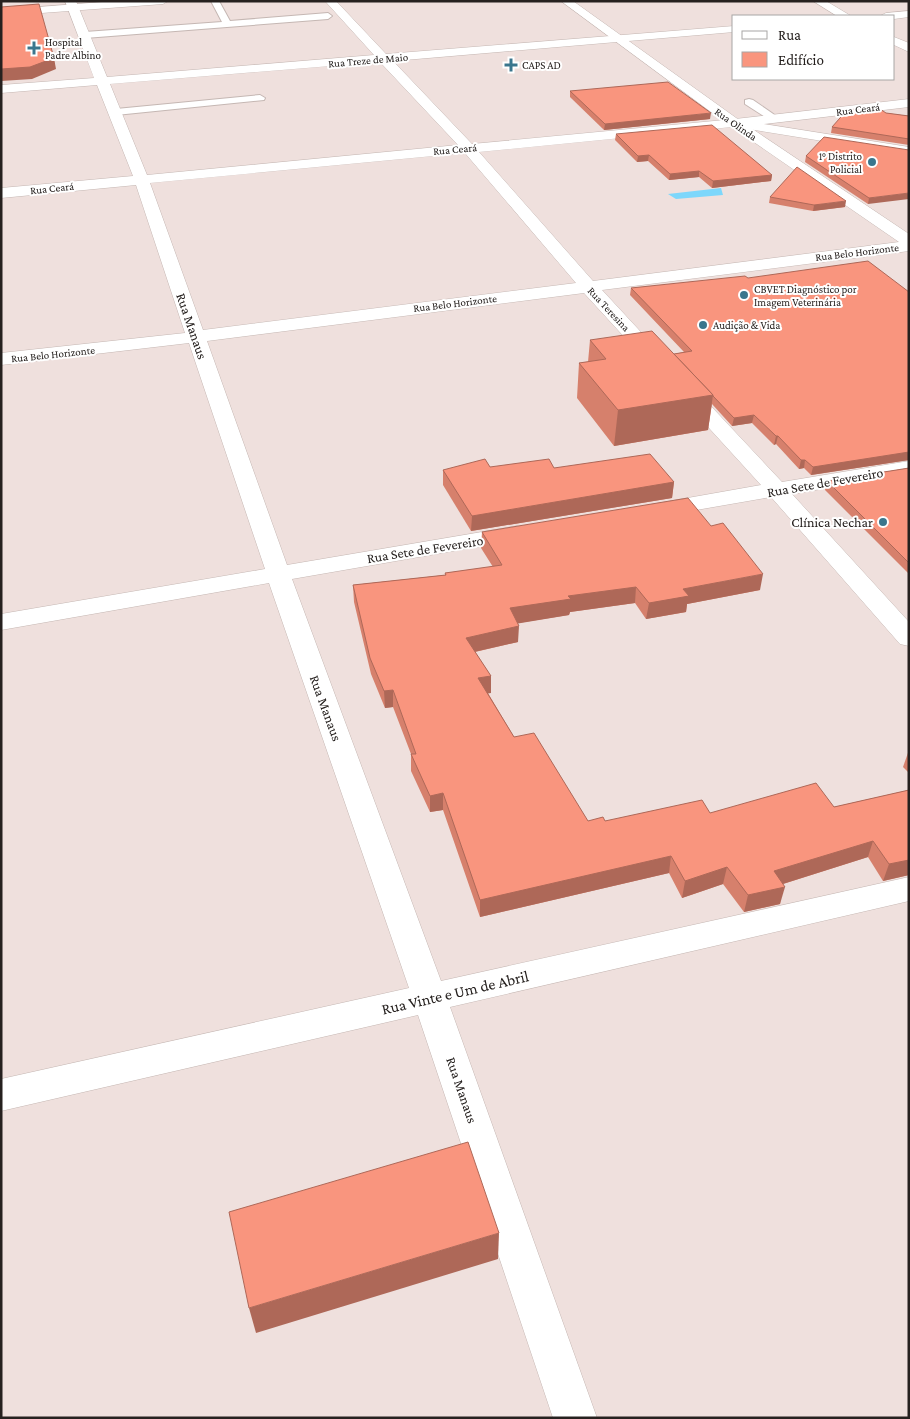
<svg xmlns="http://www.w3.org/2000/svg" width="910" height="1419" viewBox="0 0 910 1419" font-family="'Crimson Pro',serif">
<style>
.water{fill:#7dd7fb}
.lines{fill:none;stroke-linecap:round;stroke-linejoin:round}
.lane-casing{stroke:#c5b7b3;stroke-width:2}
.street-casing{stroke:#c5b7b3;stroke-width:1}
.secondary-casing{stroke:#c5b7b3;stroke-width:1}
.lane{fill:#fff;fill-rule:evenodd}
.street{fill:#fff;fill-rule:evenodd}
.secondary{fill:#fff;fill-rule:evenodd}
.wall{fill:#d6806c}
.shaded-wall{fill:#ae6858}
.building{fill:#f9957e;stroke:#ae6858}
.poi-dot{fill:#3a768d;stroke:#fff;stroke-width:2}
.labels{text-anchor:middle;stroke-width:4;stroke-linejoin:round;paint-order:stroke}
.far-poi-label{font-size:11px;fill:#26211f;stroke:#fff;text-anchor:start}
.far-street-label{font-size:11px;fill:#26211f;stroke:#fff}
.street-label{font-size:14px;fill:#26211f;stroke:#fff}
.poi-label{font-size:14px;fill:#26211f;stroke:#fff;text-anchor:end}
.near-street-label{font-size:16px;fill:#26211f;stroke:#fff}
</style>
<rect width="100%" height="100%" fill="#efe0dd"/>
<polygon class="water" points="721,188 723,195 676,199 668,194"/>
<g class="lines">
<defs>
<g id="lane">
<polygon points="211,1 219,1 230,21 328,13 332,16 328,19 85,38 81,35 85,32 222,22"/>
<polygon points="260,95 265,98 264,100 116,115 111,112 116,109"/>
<polygon points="749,99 753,100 779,118 778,120 770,120 745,104 745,100"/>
</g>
<g id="street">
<path d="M65,1h11l31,76 267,-22 -49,-54h11l50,53 348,-28v6l-341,29 79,83 263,-25 174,-20v8l-161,19 161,108v17l-307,39 62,67 3,4 -3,4 -7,2 -7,-2 -66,-72 -377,48 80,224 230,-39 8,2 4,5 -4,5 -8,2 -225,39 149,402 468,-104v24l-459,106 147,411h-44l-135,-403 -417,96v-32l408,-91 -140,-405 -268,47v-16l264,-45 -76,-226 -188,22v-12l184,-20 -49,-148 -135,13v-10l132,-12 -36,-91 -96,8v-8l93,-7zM380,62l78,83 -311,30 -37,-91zM732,127l167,115 -306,39 -114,-129zM465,153l111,130 -373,47 -53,-147z"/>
<polygon points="813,1 826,1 851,16 837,16"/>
<polygon points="909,11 909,17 894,19 894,16 880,16 886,13"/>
<polygon points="894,37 909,43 909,52 894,45"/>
<polygon points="685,384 692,386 782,482 909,461 909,474 792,494 909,622 909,646 900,644 771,497 656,517 648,515 645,510 648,505 761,485 678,394 675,390 678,386"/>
</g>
<g id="secondary">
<polygon points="115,1 168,1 163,4 1,16 1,10"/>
<polygon points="561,1 573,1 739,120 909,147 909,155 730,126"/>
</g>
</defs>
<use href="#lane" class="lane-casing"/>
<use href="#street" class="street-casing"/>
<use href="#secondary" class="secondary-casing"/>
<use href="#lane" class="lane"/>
<use href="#street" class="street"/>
<use href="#secondary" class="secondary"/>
</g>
<g class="wall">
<polygon points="570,91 710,119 604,130 570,97"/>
<polygon points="886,113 909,116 909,145 831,133 832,127"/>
<polygon points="616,134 772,175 771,181 712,188 699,177 669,180 648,161 637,162 615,140"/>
<polygon points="909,150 868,204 805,162 806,156"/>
<polygon points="770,197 845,207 813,211 769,203"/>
<polygon points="748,278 909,292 909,460 811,475 804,468 799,469 776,444 774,445 752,423 732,426 712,404 708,430 614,446 577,398 579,363 588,362 590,340 674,354 684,352 630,295 631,288"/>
<polygon points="490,467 554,468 674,482 672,498 471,531 443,485 443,470"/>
<polygon points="909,468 909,574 825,490 827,481"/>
<polygon points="482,532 760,590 687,604 686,612 646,619 635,603 570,612 569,615 518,623 518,642 475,652 491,676 491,693 488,693 514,737 588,821 605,821 710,813 834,807 909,790 909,875 883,881 868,857 783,884 780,904 744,912 723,884 682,898 669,873 480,917 443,810 430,812 411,771 411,754 393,707 385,708 371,674 354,602 353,585 445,575 445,573 493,567 481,548"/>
<polygon points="909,750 909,773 903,767"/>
</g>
<g class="shaded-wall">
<polygon points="54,58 56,69 32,79 1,81 1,69"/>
<polygon points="711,113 710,119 604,130 605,124"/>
<polygon points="649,155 648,161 637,162 638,156"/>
<polygon points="699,171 699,177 669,180 670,174"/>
<polygon points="772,175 771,181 712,188 713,181"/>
<polygon points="909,193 909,199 868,204 869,198"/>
<polygon points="846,201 845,207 813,211 814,205"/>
<polygon points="713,395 708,430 614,446 618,410"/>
<polygon points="754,415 752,423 732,426 734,418"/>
<polygon points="776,436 778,436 776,444 774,445"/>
<polygon points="909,452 909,460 811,475 813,467"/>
<polygon points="801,460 805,460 804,468 799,469"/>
<polygon points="674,482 672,498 471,531 472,516"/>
<polygon points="763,574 760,590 687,604 686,612 646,619 649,603 683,589"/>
<polygon points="636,587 635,603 570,612 569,615 509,625 510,608 568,596"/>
<polygon points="519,626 518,642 465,654 466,638"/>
<polygon points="491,676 491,693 478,695 478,678"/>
<polygon points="393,690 393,707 385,708 384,691"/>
<polygon points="443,793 443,810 430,812 430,796"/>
<polygon points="873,841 868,857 770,888 774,871"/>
<polygon points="671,856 669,873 480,917 480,900"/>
<polygon points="909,860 909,875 883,881 889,864"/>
<polygon points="727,867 723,884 682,898 685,881"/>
<polygon points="785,887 780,904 744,912 748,895"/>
<polygon points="499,1233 498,1259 256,1333 249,1308"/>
</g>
<g class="building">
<polygon points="39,4 54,58 30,67 1,69 1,7"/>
<polygon points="668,82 711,113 605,124 570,91"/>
<polygon points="877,107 886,113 909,116 909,139 832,127 847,110"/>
<polygon points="712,125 772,175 713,181 699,171 670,174 649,155 638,156 616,134"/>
<polygon points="824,137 909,150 909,193 869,198 806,156"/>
<polygon points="797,167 846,201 814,205 770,197"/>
<polygon points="868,261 909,292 909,452 813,467 805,460 801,460 778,436 776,436 754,415 734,418 713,396 713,395 674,354 692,351 631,288 745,276 748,278"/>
<polygon points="652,331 713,395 618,410 579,363 606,359 590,340"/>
<polygon points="650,454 674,482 472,516 443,470 485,459 490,467 549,459 554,468"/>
<polygon points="909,468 909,563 827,481"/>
<polygon points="688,498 711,526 723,523 763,574 683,589 689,596 649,603 636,587 568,596 571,599 510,608 519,626 466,638 491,676 478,678 514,737 534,733 588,821 603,817 605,821 702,800 710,813 816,783 834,807 909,790 909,860 889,864 873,841 774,871 785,887 748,895 727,867 685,881 671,856 480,900 443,793 430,796 411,754 416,754 393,690 384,691 370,658 353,585 446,575 445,573 502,565 482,532"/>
<polygon points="468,1142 499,1233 249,1308 229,1212"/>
</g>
<g class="poi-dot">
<path d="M31.5 40.5h5v5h5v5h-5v5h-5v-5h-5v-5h5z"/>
<path d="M508.5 57.5h5v5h5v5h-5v5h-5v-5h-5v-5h5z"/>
<circle cx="872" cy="162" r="5"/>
<circle cx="744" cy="295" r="5"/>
<circle cx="703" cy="325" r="5"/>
<circle cx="883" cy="522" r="5"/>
</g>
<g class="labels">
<g class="far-poi-label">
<text x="45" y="46">Hospital<tspan x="45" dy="13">Padre Albino</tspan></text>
<text x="522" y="69">CAPS AD</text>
<text x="862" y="160" text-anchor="end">1° Distrito<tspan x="862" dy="13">Policial</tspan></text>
<text x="754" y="293">CBVET Diagnóstico por<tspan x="754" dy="13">Imagem Veterinária</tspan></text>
<text x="713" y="329">Audição &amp; Vida</text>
</g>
<g class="far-street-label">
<text transform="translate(368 60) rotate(-5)" y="4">Rua Treze de Maio</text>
<text transform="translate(858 109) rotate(-7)" y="4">Rua Ceará</text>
<text transform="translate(736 124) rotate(35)" y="4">Rua Olinda</text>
<text transform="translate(455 149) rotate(-5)" y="4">Rua Ceará</text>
<text transform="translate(52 188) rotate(-6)" y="4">Rua Ceará</text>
<text transform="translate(857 252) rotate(-7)" y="4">Rua Belo Horizonte</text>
<text transform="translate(455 303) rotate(-7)" y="4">Rua Belo Horizonte</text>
<text transform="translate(609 309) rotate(47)" y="4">Rua Teresina</text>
<text transform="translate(53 354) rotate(-6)" y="4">Rua Belo Horizonte</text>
</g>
<g class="street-label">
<text transform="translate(192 326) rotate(71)" y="5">Rua Manaus</text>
<text transform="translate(825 482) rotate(-10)" y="5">Rua Sete de Fevereiro</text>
<text transform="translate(425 549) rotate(-9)" y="5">Rua Sete de Fevereiro</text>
<text transform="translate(326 708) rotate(70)" y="5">Rua Manaus</text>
<text transform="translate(462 1090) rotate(71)" y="5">Rua Manaus</text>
</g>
<g class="poi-label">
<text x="873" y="527">Clínica Nechar</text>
</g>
<g class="near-street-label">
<text transform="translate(455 992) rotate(-13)" y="6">Rua Vinte e Um de Abril</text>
</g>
</g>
<rect width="910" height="1419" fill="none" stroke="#26211f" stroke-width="5"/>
<rect x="732" y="15" width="162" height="65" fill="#ffffff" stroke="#a8a6a5"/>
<rect x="742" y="31" width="25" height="8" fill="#ffffff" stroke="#a8a6a5"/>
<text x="778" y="40" font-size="15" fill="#26211f">Rua</text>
<rect x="742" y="52" width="25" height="15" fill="#f9957e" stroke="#a8a6a5"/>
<text x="778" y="65" font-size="15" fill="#26211f">Edifício</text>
</svg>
